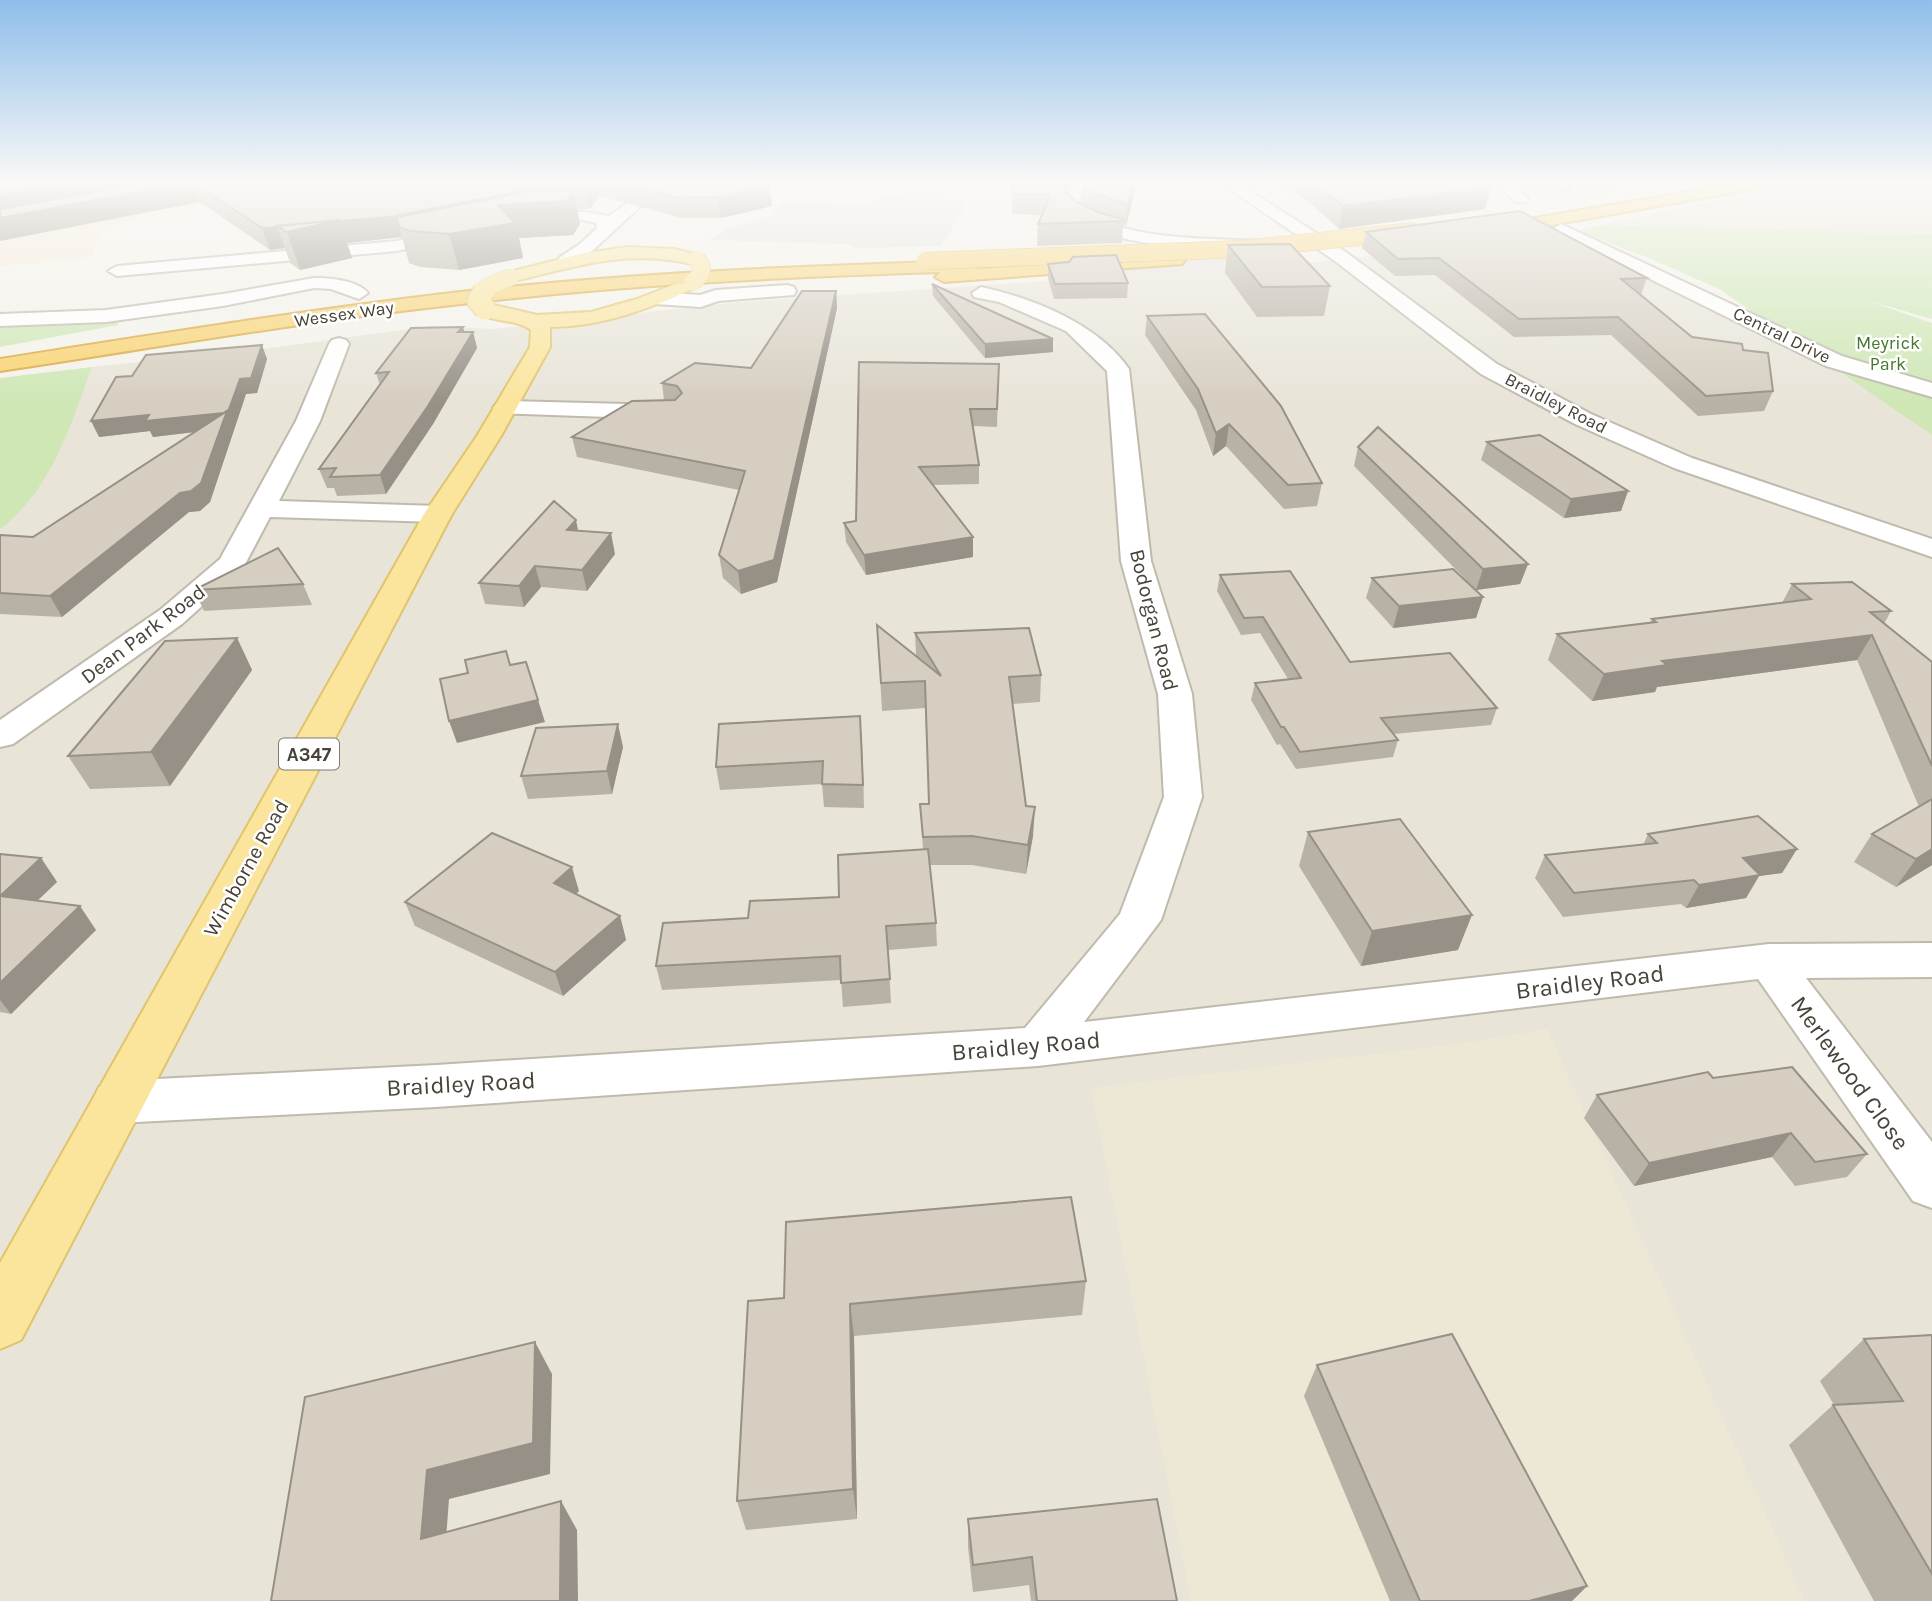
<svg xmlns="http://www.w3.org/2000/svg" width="1932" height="1601" viewBox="0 0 1932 1601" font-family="Karla,sans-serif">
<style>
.residential{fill:#e8e4d8}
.commercial{fill:#f5ead7}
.education{fill:#ede7d5}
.green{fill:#cee7b5}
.parking{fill:#e3e2de}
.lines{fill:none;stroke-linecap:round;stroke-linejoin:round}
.minor-casing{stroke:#c0baad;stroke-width:4}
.major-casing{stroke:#e0c46c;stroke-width:4}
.highway-casing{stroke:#d9a940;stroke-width:4}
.minor{fill:#fff;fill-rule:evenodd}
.major{fill:#fbe59d;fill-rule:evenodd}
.highway{fill:#f9d371;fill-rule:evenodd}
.major-bridge-far1-casing{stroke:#e0c46c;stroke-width:18;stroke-linecap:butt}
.major-bridge-casing{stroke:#e0c46c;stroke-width:23;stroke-linecap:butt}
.highway-bridge-casing{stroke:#d9a940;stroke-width:18;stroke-linecap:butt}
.major-bridge-far1{stroke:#fbe59d;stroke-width:17}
.major-bridge{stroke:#fbe59d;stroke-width:21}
.highway-bridge{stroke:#f9d371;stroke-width:17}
.wall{fill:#b8b1a5}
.shaded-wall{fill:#969086}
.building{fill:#d6cec0;stroke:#969086;stroke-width:2}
.labels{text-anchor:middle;stroke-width:5;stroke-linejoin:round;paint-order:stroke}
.far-street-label{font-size:18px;fill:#484338;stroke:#fff}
.far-park-label{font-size:18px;fill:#45792d;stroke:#fff}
.shield{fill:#fff;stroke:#7f7b74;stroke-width:2}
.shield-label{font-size:19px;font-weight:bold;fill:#484338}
.street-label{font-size:21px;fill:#484338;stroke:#fff}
.near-street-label{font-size:24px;fill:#484338;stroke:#fff}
</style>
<rect width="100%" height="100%" fill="#f4f2ea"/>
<g class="residential">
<polygon points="1525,181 1674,181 1584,198 1523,193 1520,190"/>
<polygon points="1806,181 1932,181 1932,234 1602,225"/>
<polygon points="1562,232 1822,362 1932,428 1932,1601 0,1601 0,529 75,412 92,367 270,348 431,326 494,329 739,302 1319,262"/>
</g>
<polygon class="commercial" points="123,181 319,181 140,218 113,226 99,235 92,257 0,266 0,204"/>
<polygon class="education" points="1547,1029 1805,1601 1191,1601 1091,1088 1464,1043"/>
<g class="green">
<polygon points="1602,225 1932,234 1932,319 1863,299 1932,323 1932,435 1719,289 1649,258 1577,231"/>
<polygon points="119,319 118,325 0,347 0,324"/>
<path d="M92,367c-21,57 -41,124 -92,162v-151z"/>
</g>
<g class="parking">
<polygon points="884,197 968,201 941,246 857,248 846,244 710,240 726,229 772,216 781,201 868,204"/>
<polygon points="1196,245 1280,265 1079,278"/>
</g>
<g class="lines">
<defs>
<g id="minor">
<path d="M1076,181h14l-13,23c37,38 135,34 186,37l8,5 -8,5c-54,-3 -167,0 -202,-46z"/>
<polygon points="1218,181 1235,181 1347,253 1497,364 1591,414 1692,458 1932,539 1932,557 1674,468 1575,424 1481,374 1335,261"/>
<polygon points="1497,181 1513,181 1512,183 1528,199 1526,202 1516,202 1498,186"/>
<path d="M638,196l8,5 -3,3 -51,47 -26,15 -6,-1 -3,-4 3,-4 20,-13 17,-16 -1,-5 -17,-4 -52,4 -8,-5c16,-15 70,-6 90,-2z"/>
<polygon points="1561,224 1842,356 1932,383 1932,397 1826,366 1555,232 1553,229"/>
<polygon points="455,228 461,230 463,233 461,236 397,251 117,276 108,271 117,266 397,241"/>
<path d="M314,278c16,0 43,2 54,15l-9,6 -28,-10 -17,-1 -91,18 -117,16 -106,4v-12l106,-4 117,-16z"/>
<polygon points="787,285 794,287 796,291 794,295 718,301 701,307 655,304 646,298 655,292 700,295 716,290"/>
<path d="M981,287c52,11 117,37 148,82l22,192 41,133 10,103 -41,123 -77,102 685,-78 163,-1v34l-126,1 126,164v66l-19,-7 -155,-222 -720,87 -602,41 -319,16 -18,-6 -7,-15 7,-15 18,-6 319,-16 589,-37 95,-114 44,-117 -6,-103 -37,-133 -14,-190 -41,-40 -67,-29 -25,-5 -2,-4z"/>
<polygon points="339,338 346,340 349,344 320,421 279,501 438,506 448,508 452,514 448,520 438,522 270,517 242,570 182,624 13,744 0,747 0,720 160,610 220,559 296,421 329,344 332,340"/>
<polygon points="505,401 667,405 675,407 679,412 675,417 667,419 497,413 493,408 497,403"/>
</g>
<g id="major">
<path d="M627,247l47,2 29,7 3,4 -9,5c-69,-17 -120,1 -186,17l-9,-5 3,-4 75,-19z"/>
<path d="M693,277l6,1 3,4 -3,4c-47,22 -97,41 -149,41v20l-49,89 -49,78 -431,826 -21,9v-86l424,-749 53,-78 53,-89 1,-17c-14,-12 -42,-6 -56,-21l10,-6 52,12 54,-3 46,-13z"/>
</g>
<g id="highway">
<polygon points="1752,181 1783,181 1776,185 1535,228 1527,223 1535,218"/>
<path d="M1176,255l6,1 3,4 -3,4 -238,18 -9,-5 6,-5c-160,5 -321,13 -480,32 -154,17 -308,44 -461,67v-12c153,-24 306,-49 460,-67 170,-19 340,-26 511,-31l6,1 3,4 -3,3 80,-5 9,-5z"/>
</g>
</defs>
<use href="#minor" class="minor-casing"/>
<use href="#major" class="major-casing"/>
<use href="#highway" class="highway-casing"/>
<use href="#minor" class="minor"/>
<use href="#major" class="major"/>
<use href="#highway" class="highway"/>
<defs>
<g id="major-bridge-far1">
<polyline points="693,282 700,275 702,267 697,260"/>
<polyline points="483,292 491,285 511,277"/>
</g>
<polyline id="major-bridge" points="484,291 478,301 485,309"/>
<polyline id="highway-bridge" points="925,261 1243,249 1415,231"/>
</defs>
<use href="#major-bridge-far1" class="major-bridge-far1-casing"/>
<use href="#major-bridge" class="major-bridge-casing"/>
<use href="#highway-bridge" class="highway-bridge-casing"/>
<use href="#major-bridge-far1" class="major-bridge-far1"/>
<use href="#major-bridge" class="major-bridge"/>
<use href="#highway-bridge" class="highway-bridge"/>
</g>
<g class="wall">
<polygon points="0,181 777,181 762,183 770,186 772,206 721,218 682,218 599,196 590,209 577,209 580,224 573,235 519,238 523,258 459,270 420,267 409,263 402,237 347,243 352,258 300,270 290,263 285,248 270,250 200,202"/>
<polygon points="893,181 951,181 908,187"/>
<polygon points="1013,181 1073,181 1067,192 1080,203 1082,183 1137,181 1126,226 1123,225 1122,243 1037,246 1038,224 1042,215 1012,214"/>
<polygon points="1272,181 1478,181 1485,209 1339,229 1305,199"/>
<polygon points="1515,181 1574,181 1571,192 1521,188"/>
<polygon points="1366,232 1647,278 1641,295 1692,337 1743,350 1773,391 1764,411 1698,416 1611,335 1514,337 1435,275 1395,276 1362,248"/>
<polygon points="1228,245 1330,286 1324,316 1257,317 1225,273"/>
<polygon points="1048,264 1128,283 1127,298 1054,299 1048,278"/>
<polygon points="932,284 1053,352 985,358 933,296"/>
<polygon points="836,291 837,308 777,582 741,594 723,578 719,555 739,490 577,457 572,437 664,400 662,383 751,368"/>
<polygon points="1147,316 1322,483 1317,506 1284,509 1226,446 1213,456 1196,410 1145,335"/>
<polygon points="464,332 473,332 477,348 433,424 386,494 337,496 334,488 327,488 319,469 380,385 376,373"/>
<polygon points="267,359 257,393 246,394 210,502 200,511 189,512 62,617 0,614 0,535 33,537 194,432 153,437 150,431 99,437"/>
<polygon points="999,364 997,427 973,426 979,465 979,484 933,485 973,557 866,575 846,542 844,523 856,521"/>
<polygon points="1487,442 1628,491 1621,511 1564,518 1481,460"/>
<polygon points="1358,447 1528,564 1520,584 1476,590 1354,466"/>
<polygon points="578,531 615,554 587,591 541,587 524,607 485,604 479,583"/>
<polygon points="1220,575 1350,662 1497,708 1491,725 1394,734 1398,740 1393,757 1296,769 1280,744 1277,745 1251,700 1255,683 1288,679 1260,633 1241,635 1217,591"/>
<polygon points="1372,578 1483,597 1476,618 1393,628 1366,598"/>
<polygon points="303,584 312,605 204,611 194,590"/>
<polygon points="1792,584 1891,611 1884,624 1932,662 1932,865 1896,887 1854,862 1872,834 1919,807 1857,660 1657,687 1655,692 1592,701 1548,660 1557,634 1650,623 1652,619 1782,603"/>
<polygon points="877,625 916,655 915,633 1041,675 1040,702 1012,704 1026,806 1033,836 1026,874 972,865 930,865 936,923 937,946 888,950 891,1003 843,1007 841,980 662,990 656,966 748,918 839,897 923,849 920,804 929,804 925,708 882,711"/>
<polygon points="237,638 252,670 170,786 90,789 68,756"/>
<polygon points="860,716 864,808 824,807 822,784 720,790 716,767"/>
<polygon points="623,747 612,794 528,799 521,776"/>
<polygon points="1308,832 1458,950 1361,966 1299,866"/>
<polygon points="1648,834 1797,849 1782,873 1759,876 1746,898 1686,908 1681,904 1563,917 1535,878 1545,855 1643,845"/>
<polygon points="0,854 41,858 57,882 37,901 96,930 11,1014 0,1012"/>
<polygon points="579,891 576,894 620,916 626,940 563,996 415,926 405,902"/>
<polygon points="1713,1078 1867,1154 1847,1177 1795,1186 1772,1157 1634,1186 1584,1118 1597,1095"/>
<polygon points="1086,1281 1082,1315 854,1336 857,1519 746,1530 737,1501 784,1298"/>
<polygon points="1932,1335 1932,1601 1874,1601 1789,1445 1833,1405 1834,1405 1820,1381 1864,1339"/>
<polygon points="1317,1365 1587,1586 1572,1601 1390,1601 1304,1396"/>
<polygon points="968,1519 1177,1601 1031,1601 1029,1585 973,1592 968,1547"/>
</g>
<g class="shaded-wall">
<polygon points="80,181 195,181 0,217 0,195"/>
<polygon points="592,181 596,181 599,196 590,209 586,189"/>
<polygon points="734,181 777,181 735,185"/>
<polygon points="908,181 951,181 908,187"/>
<polygon points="1062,181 1073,181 1058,205 1059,185"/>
<polygon points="1134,181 1137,181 1126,226 1128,205"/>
<polygon points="192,182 200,202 0,241 0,218"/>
<polygon points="770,186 772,206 721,218 718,197"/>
<polygon points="1491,188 1485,209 1339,229 1343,206"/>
<polygon points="574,191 580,224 573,235 519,238 523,258 459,270 449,234 399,227 402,237 347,243 352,258 300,270 287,232 278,227 516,192 519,204"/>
<polygon points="277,227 285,248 270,250 262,228"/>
<polygon points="836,291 837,308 777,582 741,594 738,571"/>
<polygon points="463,327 467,342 473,332 477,348 433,424 386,494 380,475 458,332"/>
<polygon points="1053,339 1053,352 985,358 985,344"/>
<polygon points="262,345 267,359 257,393 246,394 210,502 200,511 189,512 62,617 50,596 220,429 153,437 150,431 99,437 91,421 149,415 240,379"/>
<polygon points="1229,424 1226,446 1213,456 1216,433"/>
<polygon points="1628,491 1621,511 1564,518 1571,499"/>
<polygon points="576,520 580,540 567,530"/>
<polygon points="611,533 615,554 587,591 582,570"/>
<polygon points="973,537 973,557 866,575 864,555"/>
<polygon points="1528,564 1520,584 1476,590 1483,569"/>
<polygon points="535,566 541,587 524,607 519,586"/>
<polygon points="1483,597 1476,618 1393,628 1399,606"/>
<polygon points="1872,635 1857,660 1657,687 1655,692 1592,701 1604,674 1662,661"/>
<polygon points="237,638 252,670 170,786 151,752"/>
<polygon points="538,700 545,722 457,743 449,721"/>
<polygon points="860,716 862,739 864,808"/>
<polygon points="618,724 623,747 612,794 607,771"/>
<polygon points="1035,807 1033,836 1026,874 1028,845"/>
<polygon points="1797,849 1782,873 1759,876 1746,898 1686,908 1699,885 1743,858"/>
<polygon points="1932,849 1932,865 1896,887 1916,859"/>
<polygon points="41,858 57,882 17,920 0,896"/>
<polygon points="572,867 579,891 561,906 554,883"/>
<polygon points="80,906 96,930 11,1014 0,1000 0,983"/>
<polygon points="1472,915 1458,950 1361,966 1372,931"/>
<polygon points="620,916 626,940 563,996 555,972"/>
<polygon points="1791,1133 1772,1157 1634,1186 1649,1163"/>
<polygon points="850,1304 854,1336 857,1519 853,1489"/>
<polygon points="535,1342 552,1374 550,1474 449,1499 444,1566 421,1539 427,1470"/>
<polygon points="561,1501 577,1530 578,1601 560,1601"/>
<polygon points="1587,1586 1572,1601 1529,1601"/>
</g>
<g class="building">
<polygon points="0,181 80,181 0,195"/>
<polygon points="155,181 497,181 516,192 390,217 277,226 278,227 262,228 192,182 0,218 0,209"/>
<polygon points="528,181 592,181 586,189 541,187"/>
<polygon points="613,181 733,184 758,181 770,186 718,197 679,198"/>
<polygon points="1013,181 1062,181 1059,185 1077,202 1100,213 1124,219 1123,221 1038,224 1051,194 1012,194"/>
<polygon points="1083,181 1134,181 1128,205 1096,194 1082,183"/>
<polygon points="1312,181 1478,181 1491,188 1343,206"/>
<polygon points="535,190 574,191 566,201 498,205 515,223 449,234 410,231 399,227 397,217"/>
<polygon points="1520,211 1647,278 1621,279 1692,337 1742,344 1743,350 1768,353 1773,391 1706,396 1618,317 1519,319 1439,258 1398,259 1366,232"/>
<polygon points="340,220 287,232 277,226"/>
<polygon points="1290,244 1330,286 1262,287 1228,245"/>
<polygon points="1116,255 1128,283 1055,284 1048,264 1069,262 1073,257"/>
<polygon points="932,284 1053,339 985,344"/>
<polygon points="802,291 836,291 774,560 738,571 719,555 745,471 572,437 632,401 675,400 682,393 677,386 662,383 695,363 751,368"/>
<polygon points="1205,314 1281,406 1322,483 1288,485 1229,424 1216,433 1198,389 1147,316"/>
<polygon points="463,327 458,332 473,332 428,406 380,475 330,477 336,468 319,469 389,372 376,373 411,328"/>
<polygon points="262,345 251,378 240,379 228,412 227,411 224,413 145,421 149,415 91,421 116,377 132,376 146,355"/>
<polygon points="859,362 999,364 997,409 970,409 979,465 919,467 973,537 864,555 844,523 856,521"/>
<polygon points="227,411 201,483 191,491 180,493 50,596 0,593 0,535 33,537"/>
<polygon points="1378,427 1528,564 1483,569 1358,447"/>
<polygon points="1540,435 1628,491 1571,499 1487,442"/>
<polygon points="554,501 576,520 567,530 611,533 582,570 535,566 519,586 479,583"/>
<polygon points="278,548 303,584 194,590"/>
<polygon points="1453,569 1483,597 1399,606 1372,578"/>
<polygon points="1290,571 1350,662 1450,653 1497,708 1381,718 1398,740 1300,752 1284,727 1281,727 1255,683 1301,678 1263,617 1244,618 1220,575"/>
<polygon points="1852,582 1891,611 1870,612 1932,662 1932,766 1872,635 1662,661 1667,665 1604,674 1557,634 1656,622 1652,619 1811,599 1792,584"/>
<polygon points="877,625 941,676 915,633 1029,628 1041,675 1009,677 1026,806 1035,807 1028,845 972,836 923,837 920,804 929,804 925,681 881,683"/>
<polygon points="237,638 151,752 68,756 165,641"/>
<polygon points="506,651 510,665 526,662 538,700 449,721 440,679 468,673 465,660"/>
<polygon points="860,716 863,785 822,784 823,761 716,767 719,724"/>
<polygon points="618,724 607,771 521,776 536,728"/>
<polygon points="1932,799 1932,849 1916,859 1872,834"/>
<polygon points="1758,816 1797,849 1743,858 1760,875 1699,885 1694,880 1574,893 1545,855 1657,843 1648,834"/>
<polygon points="1400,819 1472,915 1372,931 1308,832"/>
<polygon points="492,833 572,867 554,883 620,916 555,972 405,902"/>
<polygon points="928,849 936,923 886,926 890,979 841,983 840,956 656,966 663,923 748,918 750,901 839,897 838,855"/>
<polygon points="0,854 41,858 0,896"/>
<polygon points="0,896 80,906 0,983"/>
<polygon points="1792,1067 1867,1154 1815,1162 1791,1133 1649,1163 1597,1095 1708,1072 1713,1078"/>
<polygon points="1071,1197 1086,1281 850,1304 853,1489 737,1501 748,1301 784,1298 786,1222"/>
<polygon points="1452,1334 1587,1586 1529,1601 1420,1601 1317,1365"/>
<polygon points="1932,1335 1932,1574 1833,1405 1903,1401 1864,1339"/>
<polygon points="535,1342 533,1443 427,1470 421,1539 561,1501 560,1601 271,1601 305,1397"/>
<polygon points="1157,1499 1177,1601 1037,1601 1032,1557 973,1565 968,1519"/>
</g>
<linearGradient id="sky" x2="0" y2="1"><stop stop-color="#8fbeea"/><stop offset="0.45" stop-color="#faf9f6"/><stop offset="1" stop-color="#faf9f6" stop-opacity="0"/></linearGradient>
<rect width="1932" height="405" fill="url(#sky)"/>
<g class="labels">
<g class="far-street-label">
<text transform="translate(344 314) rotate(-8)" y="6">Wessex Way</text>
<text transform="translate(1782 335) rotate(26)" y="6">Central Drive</text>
<text transform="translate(1556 403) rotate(27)" y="6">Braidley Road</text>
</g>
<g class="far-park-label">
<text x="1888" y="349">Meyrick<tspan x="1888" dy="21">Park</tspan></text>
</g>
<rect class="shield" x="279" y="738.5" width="60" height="31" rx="5"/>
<g class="shield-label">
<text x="309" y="761">A347</text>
</g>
<g class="street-label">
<text transform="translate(1154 620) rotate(76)" y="7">Bodorgan Road</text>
<text transform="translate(143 634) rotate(-37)" y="7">Dean Park Road</text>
<text transform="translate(246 868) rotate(-61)" y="7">Wimborne Road</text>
</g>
<g class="near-street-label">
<text transform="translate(1590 982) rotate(-7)" y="8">Braidley Road</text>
<text transform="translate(1026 1046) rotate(-5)" y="8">Braidley Road</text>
<text transform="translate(1850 1073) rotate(54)" y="8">Merlewood Close</text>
<text transform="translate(461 1084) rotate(-3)" y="8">Braidley Road</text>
</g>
</g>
</svg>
